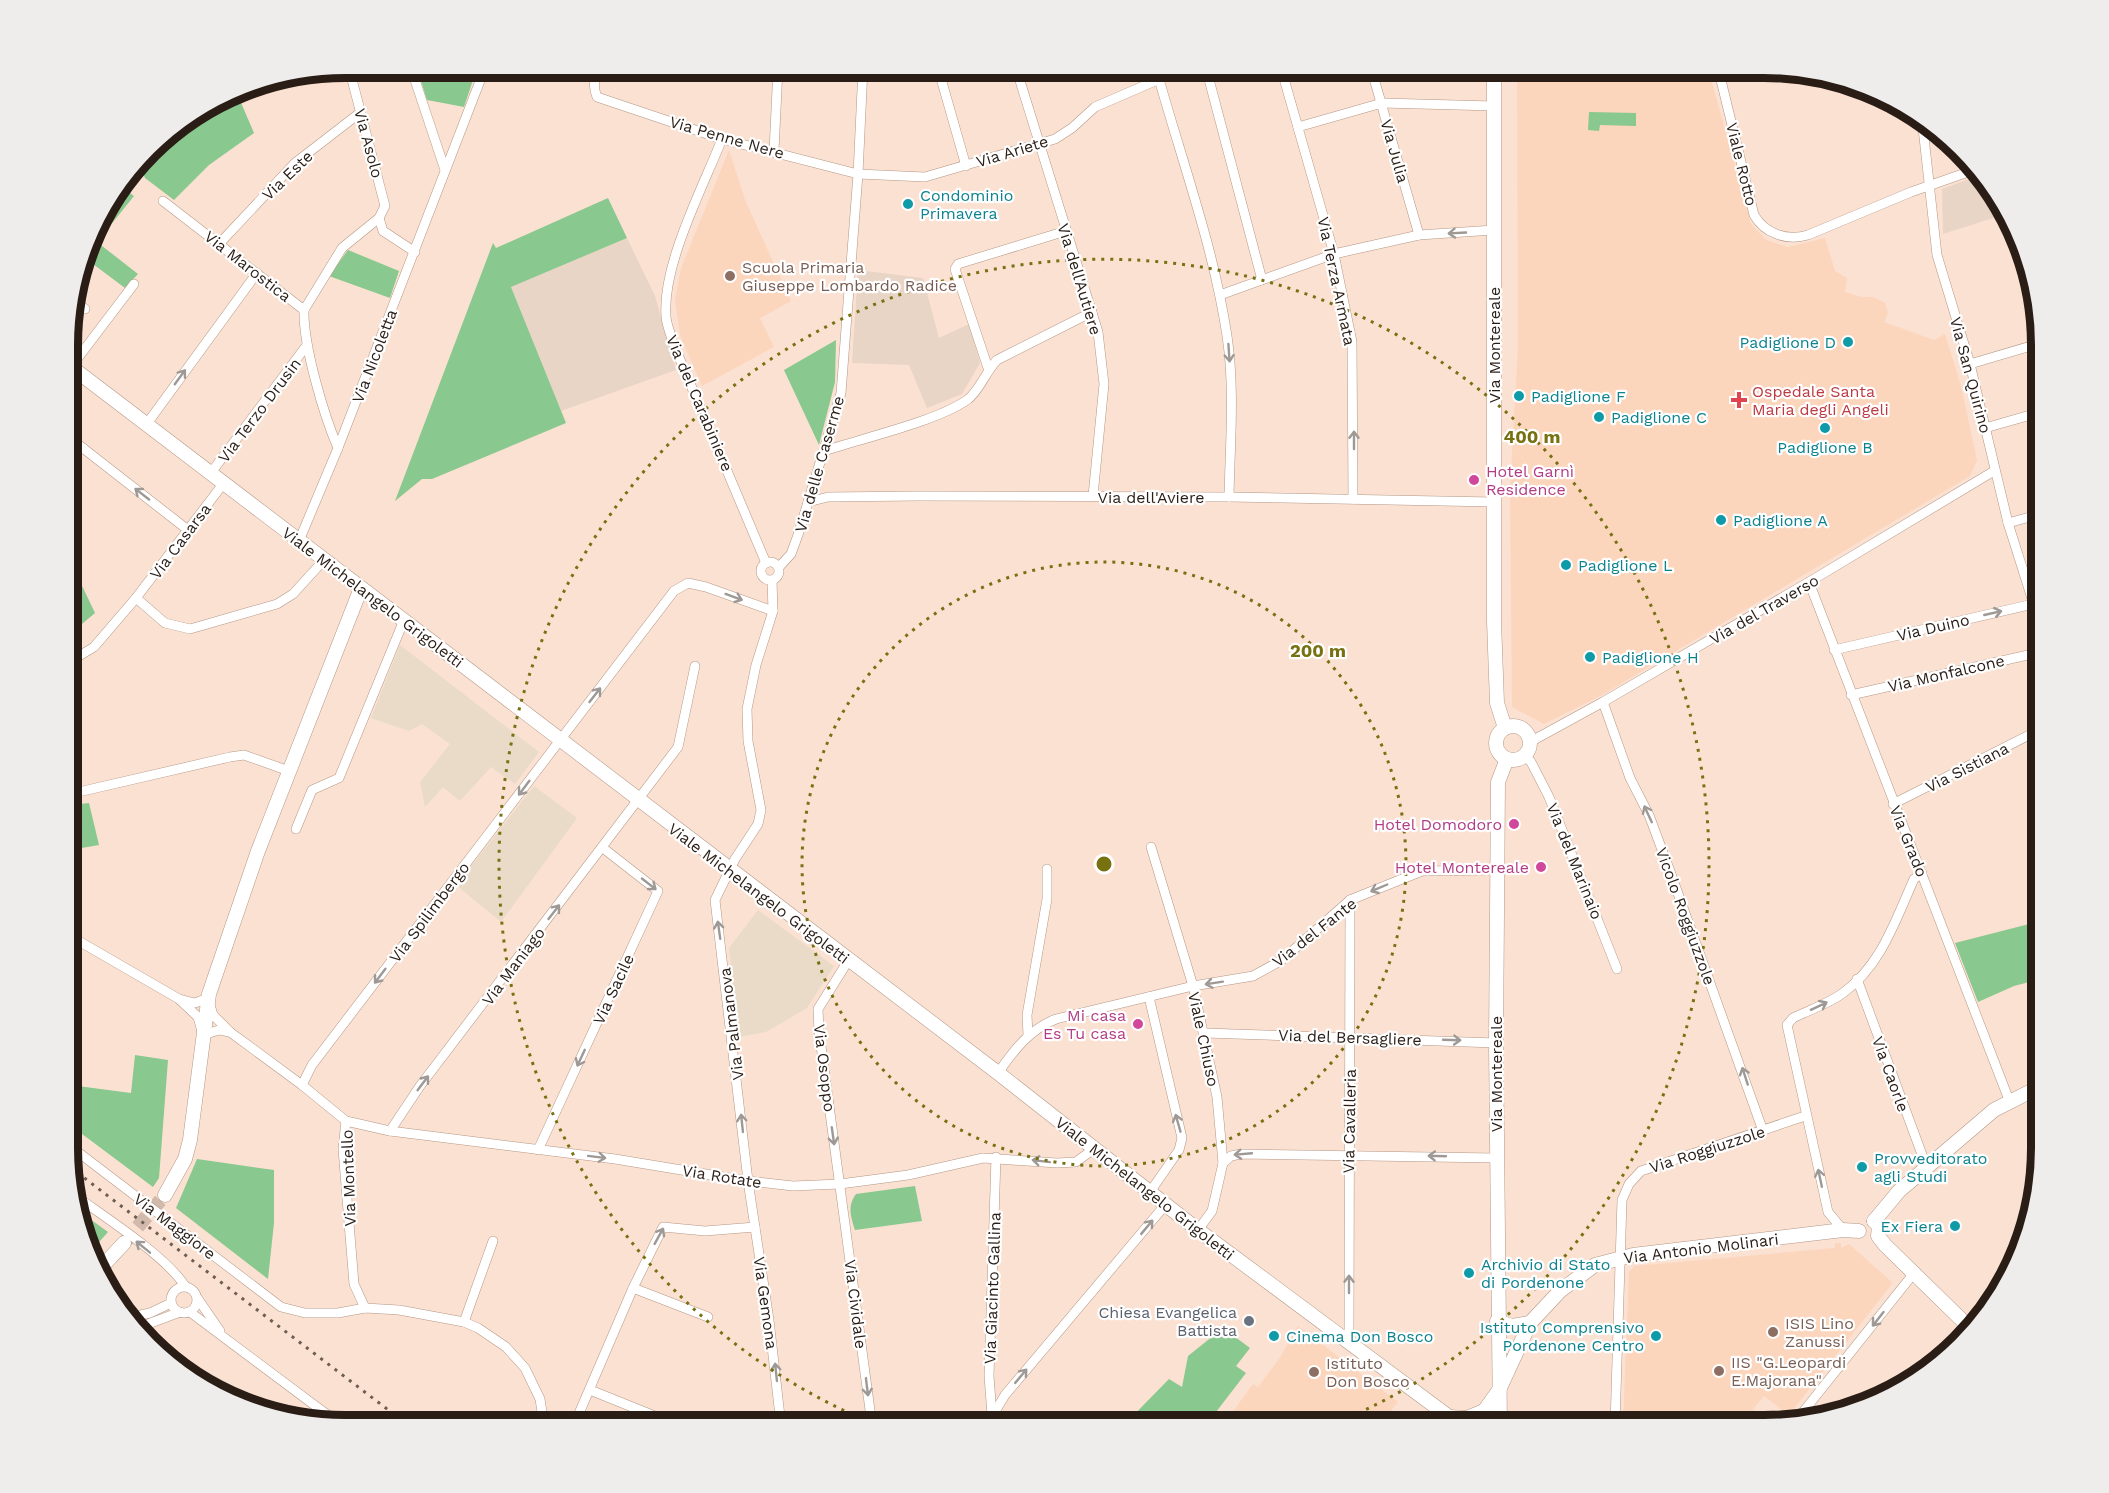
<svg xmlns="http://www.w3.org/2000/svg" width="2109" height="1493" viewBox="0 0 2109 1493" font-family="'Work Sans',sans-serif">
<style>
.commercial{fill:#e9dbc8}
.industrial{fill:#e9d5c6}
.built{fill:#fcd5bd}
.green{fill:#89c88e}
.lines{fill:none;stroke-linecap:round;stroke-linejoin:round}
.stream{stroke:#7a94b7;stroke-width:3}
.secondary-tunnel{stroke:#d1baac;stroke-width:14;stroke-dasharray:14 7;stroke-linecap:butt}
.street-casing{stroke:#b59785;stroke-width:10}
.secondary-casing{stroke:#b59785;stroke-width:15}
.street{stroke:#fff;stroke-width:9}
.secondary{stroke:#fff;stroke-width:14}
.rail{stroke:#6d5d53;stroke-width:3;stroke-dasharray:3 6;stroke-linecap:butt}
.oneway{stroke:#9f9996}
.ring{fill:none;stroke:#777112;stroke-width:3;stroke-dasharray:3 6}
.culture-dot{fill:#0f9aa8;stroke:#fff;stroke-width:2}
.education-dot{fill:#8d6e63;stroke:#fff;stroke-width:2}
.health-dot{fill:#e0444e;stroke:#fff;stroke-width:2}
.hotel-dot{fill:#d1479c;stroke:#fff;stroke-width:2}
.worship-dot{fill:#6b7280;stroke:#fff;stroke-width:2}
.labels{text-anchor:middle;stroke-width:4.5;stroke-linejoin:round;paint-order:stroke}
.street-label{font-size:16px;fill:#291d16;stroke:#fff}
.culture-label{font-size:16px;fill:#0d838f;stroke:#fff;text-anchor:start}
.education-label{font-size:16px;fill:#785e54;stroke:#fff;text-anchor:start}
.health-label{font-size:16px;fill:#be3a42;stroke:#fff;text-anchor:start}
.hotel-label{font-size:16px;fill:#b23c85;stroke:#fff;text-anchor:end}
.worship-label{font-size:16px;fill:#5b616d;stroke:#fff;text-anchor:end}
.rim{fill:none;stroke:#291d16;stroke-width:8}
.centre{fill:#777112;stroke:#fff;stroke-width:3}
.ring-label{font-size:18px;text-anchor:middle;font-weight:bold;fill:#777112;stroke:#fff;stroke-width:4.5;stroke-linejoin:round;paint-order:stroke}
</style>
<rect width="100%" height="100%" fill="#fbe1d2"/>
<g class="commercial">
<polygon points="400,645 539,752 515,784 491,767 460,801 443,787 425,807 420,782 450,744 422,724 409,731 371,718"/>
<polygon points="534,786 577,818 501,922 456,885"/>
<polygon points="758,910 834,966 807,1008 766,1032 739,1037 729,948"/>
</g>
<g class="industrial">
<polygon points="1975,177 2006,214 1943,234 1942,189"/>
<polygon points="627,238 655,296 676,370 561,411 511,287"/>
<polygon points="858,270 923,278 939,338 969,324 980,363 962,394 927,408 909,365 852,363"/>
</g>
<g class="built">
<polygon points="1517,68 1708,68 1751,224 1766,240 1788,247 1825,238 1835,271 1847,278 1845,292 1861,297 1873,297 1885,303 1888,313 1884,322 1934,340 1945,334 1961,386 1977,460 1970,476 1602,695 1544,724 1512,707 1510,489 1518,347"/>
<polygon points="729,150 745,200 791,301 760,318 774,347 702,386 680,335 675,300 681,268"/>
<polygon points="1835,1243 1841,1243 1841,1248 1849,1244 1892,1282 1891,1285 1789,1415 1764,1396 1753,1409 1757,1413 1747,1425 1623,1425 1629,1272 1634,1266 1835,1248"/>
<polygon points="1298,1326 1398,1402 1381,1423 1377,1425 1248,1425 1232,1413 1253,1384 1258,1387 1279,1359"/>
</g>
<g class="green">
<polygon points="417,68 440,68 442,81 473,80 464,107 427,100"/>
<path d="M236,91l18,42 -45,32 -35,35 -29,-22 -5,-13c26,-33 60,-53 96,-74z"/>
<polygon points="1589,112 1636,113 1636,126 1600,125 1599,131 1588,130"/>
<polygon points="123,188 134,196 97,242 138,274 125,288 85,258 96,222"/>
<polygon points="608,198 627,238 511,287 566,423 432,479 422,479 395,501 493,243 496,248"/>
<polygon points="348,250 399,271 390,298 329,276"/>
<polygon points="836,340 835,382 819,445 784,370"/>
<polygon points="70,569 74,569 95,613 70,634"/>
<polygon points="89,803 99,845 70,850 70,805"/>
<polygon points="2041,921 2041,979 2014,986 1978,1002 1955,943"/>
<polygon points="135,1055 168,1060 159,1178 153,1187 70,1125 70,1085 131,1093"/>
<polygon points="197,1159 274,1170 274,1223 268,1279 176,1208"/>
<path d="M915,1186l7,35 -67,9c-4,-13 -8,-24 1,-36z"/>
<polygon points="79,1211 108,1232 92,1250"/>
<polygon points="1223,1328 1250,1348 1236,1366 1246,1373 1206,1425 1124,1425 1169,1379 1182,1387 1188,1356"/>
</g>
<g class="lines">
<polyline class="stream" points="168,1359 168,1357"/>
<polyline class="secondary-tunnel" points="124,1243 165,1195"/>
<defs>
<g id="street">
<polyline points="411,68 445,170"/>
<path d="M604,68c-10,10 -12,16 -7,29l125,42 136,35 67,3 130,-38 17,-11 23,-21 90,-39"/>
<polyline points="938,68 966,166"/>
<polyline points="1016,68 1098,332 1104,384 1093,496"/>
<polyline points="1206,68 1262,280"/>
<polyline points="1281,68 1334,254 1352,342 1353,499"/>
<polyline points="1371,68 1419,235"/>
<path d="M1718,68l36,147c11,19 33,26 54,20l103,-43 60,-21"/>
<path d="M1159,79c24,85 55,170 68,257 8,53 3,108 2,161"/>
<polyline points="1922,119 1937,255 1970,364 2008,523 2041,627"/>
<polyline points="1298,127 1382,103 1494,106"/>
<path d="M722,139c-19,48 -60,126 -56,177 0,8 5,18 7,27l93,220"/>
<polyline points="774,151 778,68"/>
<polyline points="132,175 133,180"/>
<path d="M163,201l141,109c-1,35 20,106 34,138"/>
<polyline points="379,218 383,231 415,252"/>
<polyline points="219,244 295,163 361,112"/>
<polyline points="1220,295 1334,254 1419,235 1494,230"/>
<polyline points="73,299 85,309"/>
<polyline points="304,310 342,248 379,218 385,206 349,68"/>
<polyline points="1970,364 2041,343"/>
<polyline points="71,367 134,284"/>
<polyline points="988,368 955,269 958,264 1066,231"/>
<polyline points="146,425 257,273"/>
<polyline points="1985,428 2041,412"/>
<polyline points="70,438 188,530"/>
<path d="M824,451c39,-13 111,-29 143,-51 12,-8 19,-29 30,-40l95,-48"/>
<polyline points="70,455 83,448"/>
<polyline points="210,474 307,345"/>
<polyline points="808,502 828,497 918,496 1229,497 1494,502"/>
<polyline points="2008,523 2041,514"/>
<polyline points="299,541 338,448 485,68"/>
<circle cx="770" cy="571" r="9"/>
<polyline points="779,567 791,554 798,535 841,393 858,174 863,68"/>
<polyline points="772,580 773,611 756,665 747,709 748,741 761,810 758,824 735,859 715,900 748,1181 769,1320 781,1425"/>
<polyline points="1809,582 2009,1100"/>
<polyline points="136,598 165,623 190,629 277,604 293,594 324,560"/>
<polyline points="1834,650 2033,604"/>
<polyline points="74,659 94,647 136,598 223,484"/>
<polyline points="1851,695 2041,652"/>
<polyline points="1603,702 1630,778 1649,815 1671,874 1763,1131"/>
<polyline points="1530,742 1603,702 1809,582 1994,471"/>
<polyline points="1525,756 1531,762 1549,797 1617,969"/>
<polyline points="70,794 230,757 244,755 289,771"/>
<polyline points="1893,804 2041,729"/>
<polyline points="296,829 312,790 339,778 404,620"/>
<polyline points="1151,847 1193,986 1217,1097 1223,1163 1212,1211 1198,1230"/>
<polyline points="70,936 179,999 198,1017 203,1035 219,1030 230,1032"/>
<polyline points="848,961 818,1009 819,1031 872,1425"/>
<polyline points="1857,979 1927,1168"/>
<polyline points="1149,997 1182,1138 1179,1150 1150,1192"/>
<polyline points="179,999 195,1003 208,998 213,1015 230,1032 302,1085 346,1121 390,1131 615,1159 748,1181 793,1186 840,1184 908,1175 983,1158 1057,1163 1076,1162 1095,1148"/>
<polyline points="1205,1033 1496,1043"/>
<polyline points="1028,1035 1027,1015 1047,899 1047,869"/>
<path d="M998,1073c16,-23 32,-44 58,-54l137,-33 60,-10 29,-16 68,-60 72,-29 75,-1"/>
<polyline points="302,1085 312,1065 674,591 688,583 706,587 773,611"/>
<polyline points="346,1121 343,1149 354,1284 365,1308"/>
<polyline points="390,1131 420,1086 678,747 695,666"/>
<polyline points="70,1146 281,1307 305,1313 338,1313 365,1308 399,1310 464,1322 478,1328 506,1347 525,1368 540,1399 544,1425"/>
<polyline points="538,1150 658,891 603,848"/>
<polyline points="1223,1163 1231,1156 1241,1154 1496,1158"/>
<path d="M73,1194c30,22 93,62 112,92"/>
<path d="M1843,1230l-15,-18 -41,-187 6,-7c16,-8 35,-14 50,-25 38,-27 53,-74 71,-114l8,-6"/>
<circle cx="184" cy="1300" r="13"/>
<polyline points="633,1288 708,1317"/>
<polyline points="198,1299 220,1331"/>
<polyline points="190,1312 341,1425"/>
<polyline points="131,1317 150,1313 171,1303"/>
<polyline points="464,1322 493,1241"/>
<polyline points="140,1327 180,1312"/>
<polyline points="1957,1339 1968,1326"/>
<polyline points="1345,1341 1349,1331 1350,900"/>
<polyline points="590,1390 677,1425"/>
<polyline points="992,1415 989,1376 996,1157"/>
<polyline points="1799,1417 1914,1273"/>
<polyline points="574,1425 633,1288 663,1227 705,1231 755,1227"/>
<polyline points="632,1425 639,1410"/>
<polyline points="992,1425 996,1410 1005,1395 1166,1204"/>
<polyline points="1615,1425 1622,1200 1629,1184 1641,1171 1805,1116"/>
</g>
<g id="secondary">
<polyline points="1494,68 1494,621 1497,703 1505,728"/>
<polyline points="70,366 998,1073 1198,1230 1460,1425"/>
<circle cx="1513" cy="743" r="17"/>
<polyline points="165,1195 185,1159 190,1140 209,994 258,851 361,588"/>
<polyline points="1874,1221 1899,1191 1994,1110 2041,1086"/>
<polyline points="1874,1221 1879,1226 1878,1236 1885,1245 1970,1328"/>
<polyline points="99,1270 124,1243"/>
<polyline points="1497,1321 1512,1326 1530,1323"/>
<polyline points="1450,1417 1467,1418 1484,1411 1499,1390 1530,1323 1560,1291 1595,1265 1633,1255 1843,1230 1859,1231"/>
<polyline points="1500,1425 1496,1043 1498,782 1507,759"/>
</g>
</defs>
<use href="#street" class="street-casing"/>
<use href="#secondary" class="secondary-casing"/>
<use href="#street" class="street"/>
<use href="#secondary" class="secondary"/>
<polyline class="rail" points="70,1167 408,1425"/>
</g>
<defs><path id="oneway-shaft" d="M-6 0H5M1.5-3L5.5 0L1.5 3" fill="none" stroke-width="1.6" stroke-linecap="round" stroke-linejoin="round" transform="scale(1.5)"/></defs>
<g class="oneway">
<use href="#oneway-shaft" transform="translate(1457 233) rotate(177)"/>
<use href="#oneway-shaft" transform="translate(1229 353) rotate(86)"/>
<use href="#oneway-shaft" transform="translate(180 377) rotate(-54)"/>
<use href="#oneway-shaft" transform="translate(1354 440) rotate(-90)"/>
<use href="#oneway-shaft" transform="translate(142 494) rotate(-142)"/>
<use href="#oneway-shaft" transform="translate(734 597) rotate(20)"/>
<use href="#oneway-shaft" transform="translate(1993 613) rotate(-13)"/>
<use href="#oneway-shaft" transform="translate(595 695) rotate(-52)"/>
<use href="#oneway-shaft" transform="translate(524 788) rotate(127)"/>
<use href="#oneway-shaft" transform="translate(1648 814) rotate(-115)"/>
<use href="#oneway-shaft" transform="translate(649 884) rotate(38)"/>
<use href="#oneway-shaft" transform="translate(1379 888) rotate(157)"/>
<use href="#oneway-shaft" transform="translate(554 912) rotate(-52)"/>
<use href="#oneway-shaft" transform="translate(719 930) rotate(-98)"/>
<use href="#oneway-shaft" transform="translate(380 976) rotate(127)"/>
<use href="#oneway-shaft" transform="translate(1214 983) rotate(171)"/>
<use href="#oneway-shaft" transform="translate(1819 1006) rotate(-25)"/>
<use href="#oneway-shaft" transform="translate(1452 1040) rotate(2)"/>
<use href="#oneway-shaft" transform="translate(581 1058) rotate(115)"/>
<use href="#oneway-shaft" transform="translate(1745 1076) rotate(-108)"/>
<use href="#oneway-shaft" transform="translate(423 1083) rotate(-53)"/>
<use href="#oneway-shaft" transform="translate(742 1123) rotate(-96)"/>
<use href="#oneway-shaft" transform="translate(1178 1123) rotate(-106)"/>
<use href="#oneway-shaft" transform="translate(833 1136) rotate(82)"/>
<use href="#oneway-shaft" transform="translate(1243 1154) rotate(175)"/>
<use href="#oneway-shaft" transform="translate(1437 1156) rotate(-178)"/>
<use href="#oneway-shaft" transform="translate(597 1157) rotate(7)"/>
<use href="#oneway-shaft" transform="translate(1041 1161) rotate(-173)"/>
<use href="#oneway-shaft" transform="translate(1820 1178) rotate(-102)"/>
<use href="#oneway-shaft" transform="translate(1147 1227) rotate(-50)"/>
<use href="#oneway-shaft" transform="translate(659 1236) rotate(-61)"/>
<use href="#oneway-shaft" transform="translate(143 1247) rotate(-141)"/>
<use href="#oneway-shaft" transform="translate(1349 1284) rotate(-90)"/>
<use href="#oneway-shaft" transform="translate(1878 1319) rotate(128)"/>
<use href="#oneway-shaft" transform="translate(776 1372) rotate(-96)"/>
<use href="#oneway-shaft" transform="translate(1021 1376) rotate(-50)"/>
<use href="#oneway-shaft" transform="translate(867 1387) rotate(83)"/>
</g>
<g class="ring">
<circle cx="1104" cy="864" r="302"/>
<path d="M877 1425A605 605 0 1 1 1331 1425"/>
</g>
<g class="culture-dot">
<circle cx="908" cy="204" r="6"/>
<circle cx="1848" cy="342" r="6"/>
<circle cx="1519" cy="396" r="6"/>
<circle cx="1599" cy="417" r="6"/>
<circle cx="1825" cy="428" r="6"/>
<circle cx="1721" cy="520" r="6"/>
<circle cx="1566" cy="565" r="6"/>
<circle cx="1590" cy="657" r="6"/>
<circle cx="1862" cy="1167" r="6"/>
<circle cx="1955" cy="1226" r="6"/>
<circle cx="1469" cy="1273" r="6"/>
<circle cx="1274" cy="1336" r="6"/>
<circle cx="1656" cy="1336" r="6"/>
</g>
<g class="education-dot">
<circle cx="730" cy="276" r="6"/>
<circle cx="1773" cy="1332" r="6"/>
<circle cx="1719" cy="1371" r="6"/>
<circle cx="1314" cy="1372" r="6"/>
</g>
<path class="health-dot" d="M1736 391h6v6h6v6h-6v6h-6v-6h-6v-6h6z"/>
<g class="hotel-dot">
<circle cx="1474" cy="480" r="6"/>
<circle cx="1514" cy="824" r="6"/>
<circle cx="1541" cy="867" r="6"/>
<circle cx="1138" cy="1024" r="6"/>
</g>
<circle class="worship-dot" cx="1249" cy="1321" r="6"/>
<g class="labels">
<g class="street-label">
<text transform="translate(727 137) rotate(16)" y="6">Via Penne Nere</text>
<text transform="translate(369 143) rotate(75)" y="6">Via Asolo</text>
<text transform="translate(1012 151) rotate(-17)" y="6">Via Ariete</text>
<text transform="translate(1395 151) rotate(74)" y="6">Via Julia</text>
<text transform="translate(1742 164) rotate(76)" y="6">Viale Rotto</text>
<text transform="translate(287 175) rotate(-44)" y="6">Via Este</text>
<text transform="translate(248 266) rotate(38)" y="6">Via Marostica</text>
<text transform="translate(1080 279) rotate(73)" y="6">Via dell'Autiere</text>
<text transform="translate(1337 281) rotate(78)" y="6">Via Terza Armata</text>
<text transform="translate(1494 345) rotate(-90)" y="6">Via Montereale</text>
<text transform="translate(374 356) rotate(-69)" y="6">Via Nicoletta</text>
<text transform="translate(1971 375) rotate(75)" y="6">Via San Quirino</text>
<text transform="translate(700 403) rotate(67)" y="6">Via del Carabiniere</text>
<text transform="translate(259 410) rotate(-53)" y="6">Via Terzo Drusin</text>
<text transform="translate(819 464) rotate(-74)" y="6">Via delle Caserme</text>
<text x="1151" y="503">Via dell'Aviere</text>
<text transform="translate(180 541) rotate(-53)" y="6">Via Casarsa</text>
<text transform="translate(373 597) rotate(37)" y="6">Viale Michelangelo Grigoletti</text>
<text transform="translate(1764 609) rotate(-30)" y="6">Via del Traverso</text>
<text transform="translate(1933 627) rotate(-13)" y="6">Via Duino</text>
<text transform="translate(1946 673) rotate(-13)" y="6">Via Monfalcone</text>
<text transform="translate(1967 767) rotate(-27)" y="6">Via Sistiana</text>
<text transform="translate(1909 841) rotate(68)" y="6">Via Grado</text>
<text transform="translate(1575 861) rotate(68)" y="6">Via del Marinaio</text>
<text transform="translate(759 893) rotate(37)" y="6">Viale Michelangelo Grigoletti</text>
<text transform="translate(429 912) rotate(-53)" y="6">Via Spilimbergo</text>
<text transform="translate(1686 916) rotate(70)" y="6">Vicolo Roggiuzzole</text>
<text transform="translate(1314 932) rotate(-38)" y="6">Via del Fante</text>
<text transform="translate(513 966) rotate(-53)" y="6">Via Maniago</text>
<text transform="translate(613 989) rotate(-65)" y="6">Via Sacile</text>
<text transform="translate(731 1024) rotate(-97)" y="6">Via Palmanova</text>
<text transform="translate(1350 1037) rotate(2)" y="6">Via del Bersagliere</text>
<text transform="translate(1204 1039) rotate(78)" y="6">Viale Chiuso</text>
<text transform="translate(825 1068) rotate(83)" y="6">Via Osoppo</text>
<text transform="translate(1496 1074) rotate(-90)" y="6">Via Montereale</text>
<text transform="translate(1891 1074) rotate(70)" y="6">Via Caorle</text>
<text transform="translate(1349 1121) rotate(-89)" y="6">Via Cavalleria</text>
<text transform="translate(1707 1149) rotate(-18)" y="6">Via Roggiuzzole</text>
<text transform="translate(722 1176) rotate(9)" y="6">Via Rotate</text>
<text transform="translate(348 1178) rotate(-92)" y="6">Via Montello</text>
<text transform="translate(1145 1188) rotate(38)" y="6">Viale Michelangelo Grigoletti</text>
<text transform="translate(175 1226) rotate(37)" y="6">Via Maggiore</text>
<text transform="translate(1701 1248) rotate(-7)" y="6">Via Antonio Molinari</text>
<text transform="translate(992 1288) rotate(-88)" y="6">Via Giacinto Gallina</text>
<text transform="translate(766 1303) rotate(82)" y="6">Via Gemona</text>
<text transform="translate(856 1304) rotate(83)" y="6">Via Cividale</text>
</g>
<g class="culture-label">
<text x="920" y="201">Condominio<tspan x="920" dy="18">Primavera</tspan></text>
<text x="1836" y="348" text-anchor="end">Padiglione D</text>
<text x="1531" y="402">Padiglione F</text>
<text x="1611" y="423">Padiglione C</text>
<text x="1825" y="453" text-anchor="middle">Padiglione B</text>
<text x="1733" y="526">Padiglione A</text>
<text x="1578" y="571">Padiglione L</text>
<text x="1602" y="663">Padiglione H</text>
<text x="1874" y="1164">Provveditorato<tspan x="1874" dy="18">agli Studi</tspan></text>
<text x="1943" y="1232" text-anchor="end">Ex Fiera</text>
<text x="1481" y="1270">Archivio di Stato<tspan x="1481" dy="18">di Pordenone</tspan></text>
<text x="1644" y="1333" text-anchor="end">Istituto Comprensivo<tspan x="1644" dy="18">Pordenone Centro</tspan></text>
<text x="1286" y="1342">Cinema Don Bosco</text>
</g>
<g class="education-label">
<text x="742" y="273">Scuola Primaria<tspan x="742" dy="18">Giuseppe Lombardo Radice</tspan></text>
<text x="1785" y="1329">ISIS Lino<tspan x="1785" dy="18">Zanussi</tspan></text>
<text x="1731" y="1368">IIS "G.Leopardi<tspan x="1731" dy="18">E.Majorana"</tspan></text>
<text x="1326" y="1369">Istituto<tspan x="1326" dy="18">Don Bosco</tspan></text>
</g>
<g class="health-label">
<text x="1752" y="397">Ospedale Santa<tspan x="1752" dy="18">Maria degli Angeli</tspan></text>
</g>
<g class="hotel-label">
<text x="1486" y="477" text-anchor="start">Hotel Garnì<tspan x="1486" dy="18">Residence</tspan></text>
<text x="1502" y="830">Hotel Domodoro</text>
<text x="1529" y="873">Hotel Montereale</text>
<text x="1126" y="1021">Mi casa<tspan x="1126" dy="18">Es Tu casa</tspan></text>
</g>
<g class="worship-label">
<text x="1237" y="1318">Chiesa Evangelica<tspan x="1237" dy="18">Battista</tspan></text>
</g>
</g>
<path d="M0 0H2109V1493H0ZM345 78H1764A267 267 0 0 1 2031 345V1148A267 267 0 0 1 1764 1415H345A267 267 0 0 1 78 1148V345A267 267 0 0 1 345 78Z" fill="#eeedec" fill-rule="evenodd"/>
<path class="rim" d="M345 78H1764A267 267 0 0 1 2031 345V1148A267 267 0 0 1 1764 1415H345A267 267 0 0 1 78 1148V345A267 267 0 0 1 345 78Z"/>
<circle cx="1104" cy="864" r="9" class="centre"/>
<g class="ring-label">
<text x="1532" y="443">400 m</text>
<text x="1318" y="657">200 m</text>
</g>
</svg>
